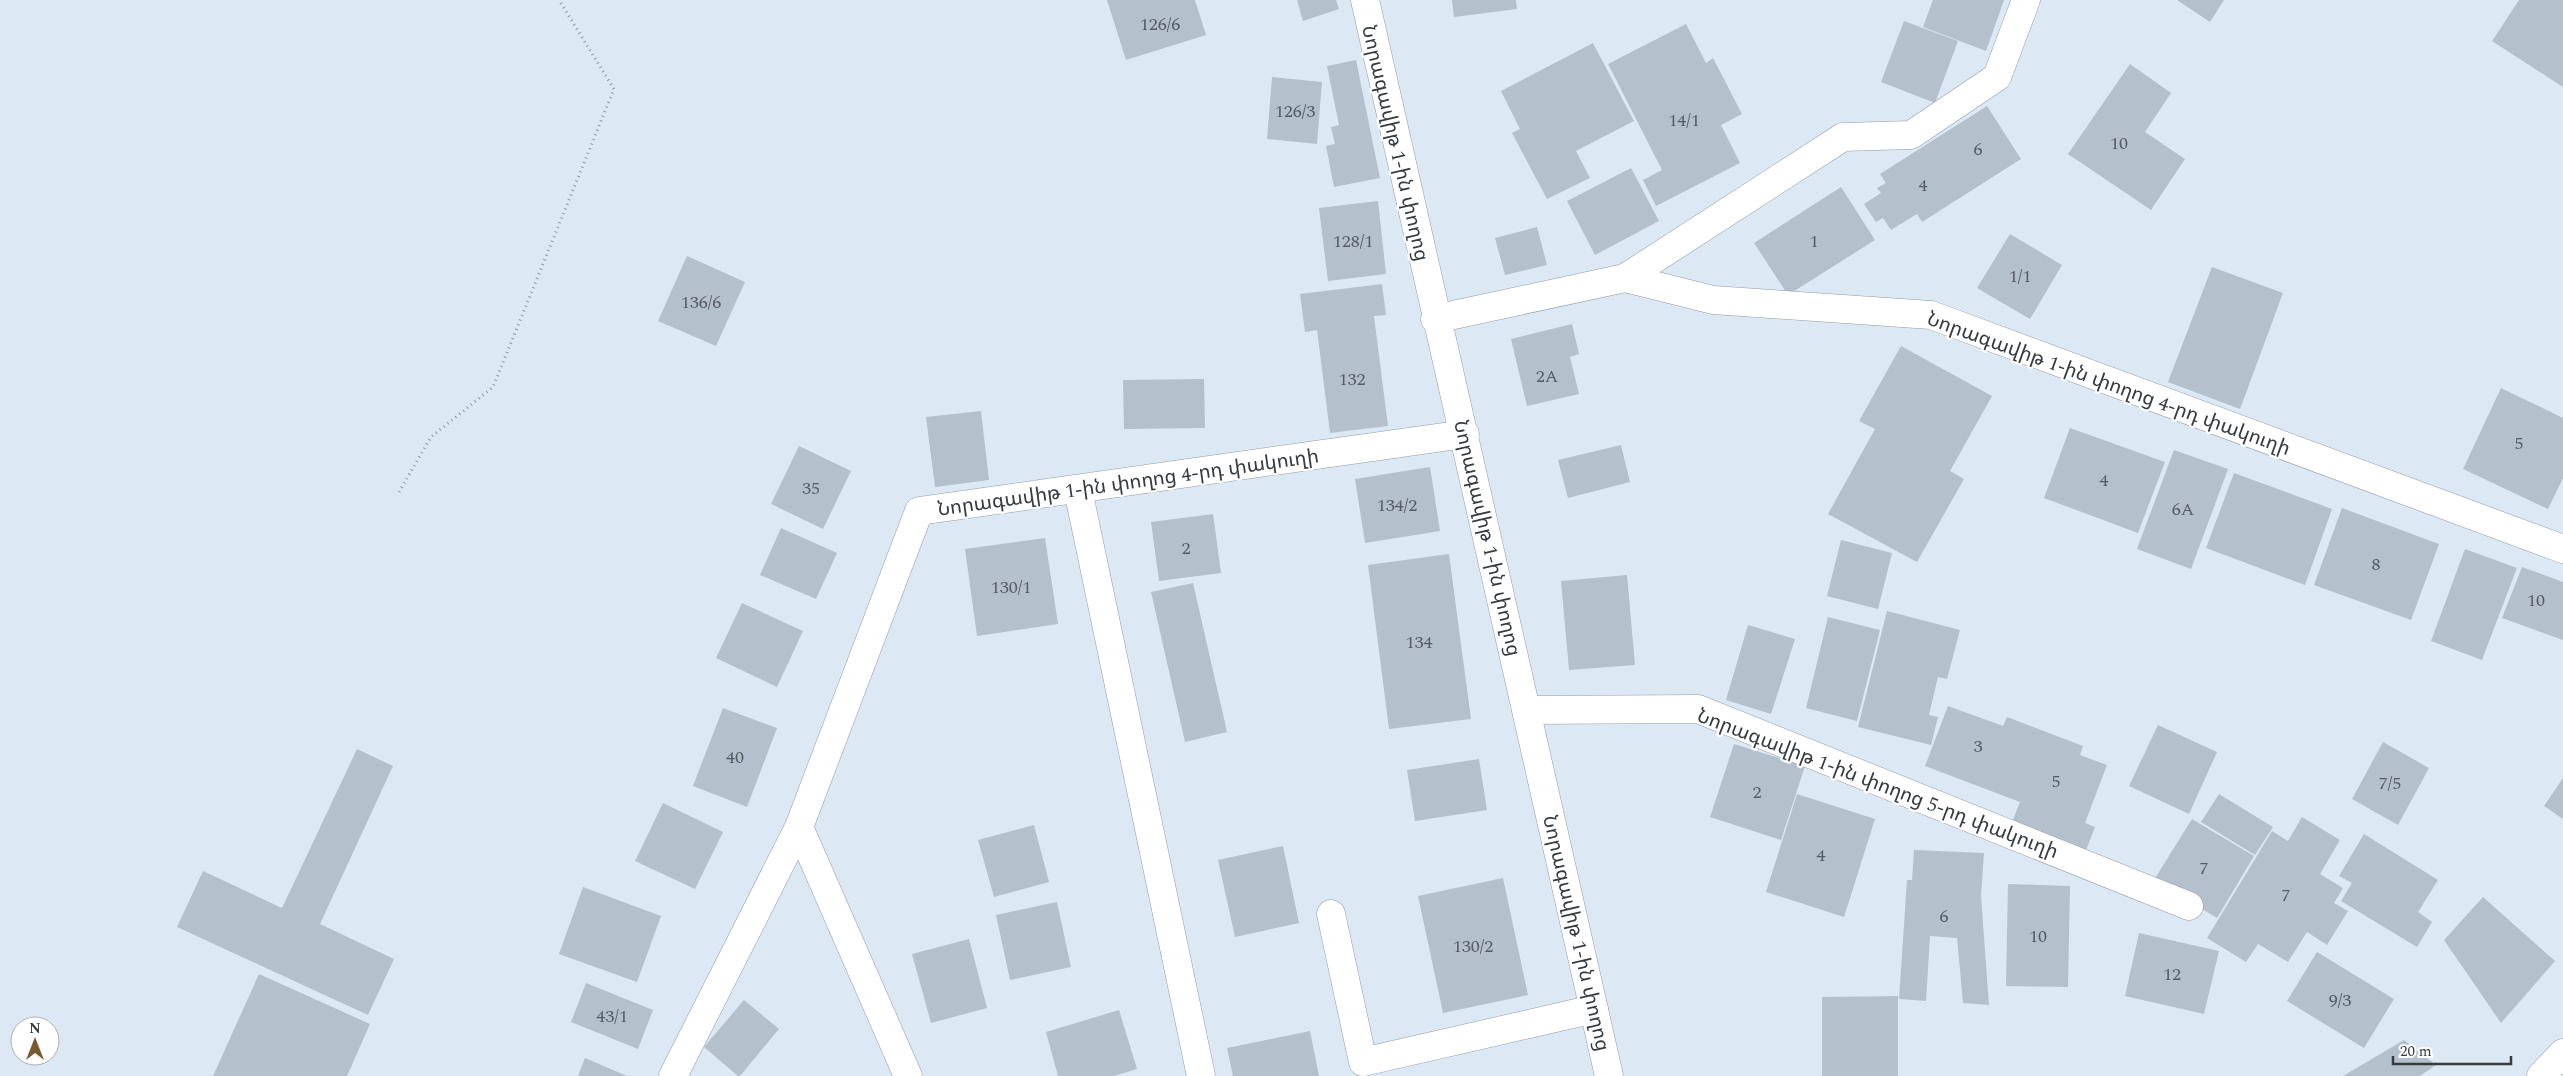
<svg xmlns="http://www.w3.org/2000/svg" width="2563" height="1076" viewBox="0 0 2563 1076" font-family="Spectral,'Noto Sans Armenian',serif">
<style>
.building{fill:#b5c0cd}
.lines{fill:none;stroke-linecap:round;stroke-linejoin:round}
.minor-casing{stroke:#909ba7;stroke-width:29}
.major-casing{stroke:#909ba7;stroke-width:29}
.path{stroke:#8f98a1;stroke-width:3;stroke-dasharray:1 4;stroke-linecap:butt}
.minor{stroke:#fff;stroke-width:28}
.major{stroke:#fff;stroke-width:28}
.labels{text-anchor:middle;stroke-width:4.5;stroke-linejoin:round;paint-order:stroke}
.number-label{font-size:18px;fill:#565c63}
.street-label{font-size:20px;fill:#363b40;stroke:#fff}
</style>
<rect width="100%" height="100%" fill="#dce9f5"/>
<g class="building">
<polygon points="1107,0 1195,0 1206,35 1126,60"/>
<polygon points="1297,0 1336,0 1339,9 1303,21"/>
<polygon points="1452,0 1516,0 1517,9 1454,17"/>
<polygon points="1933,0 2004,0 1986,51 1923,27"/>
<polygon points="2177,0 2224,0 2210,22"/>
<polygon points="2519,0 2563,0 2563,87 2492,41"/>
<polygon points="1904,21 1958,41 1935,103 1881,82"/>
<polygon points="1686,24 1706,63 1713,58 1742,114 1721,125 1740,163 1656,206 1643,180 1662,170 1608,64"/>
<polygon points="1593,43 1634,121 1576,151 1590,178 1547,199 1512,133 1520,129 1501,91"/>
<polygon points="1356,60 1380,178 1334,187 1326,146 1335,144 1331,127 1339,125 1327,66"/>
<polygon points="2130,64 2171,93 2145,132 2185,159 2151,210 2068,154"/>
<polygon points="1272,77 1322,82 1317,144 1267,139"/>
<polygon points="1987,106 2021,159 1922,222 1917,214 1891,230 1883,218 1876,222 1864,204 1881,193 1877,188 1886,183 1880,174"/>
<polygon points="1631,168 1659,221 1595,255 1567,201"/>
<polygon points="1841,187 1875,240 1788,295 1754,243"/>
<polygon points="1378,201 1386,274 1328,281 1319,208"/>
<polygon points="1537,227 1547,265 1505,275 1495,238"/>
<polygon points="2010,234 2062,265 2030,319 1977,288"/>
<polygon points="687,256 745,282 716,346 658,321"/>
<polygon points="2212,267 2283,293 2240,409 2168,382"/>
<polygon points="1382,284 1386,315 1374,316 1388,426 1330,433 1317,330 1305,332 1300,294"/>
<polygon points="1572,324 1579,354 1570,357 1579,394 1527,406 1511,339"/>
<polygon points="1901,346 1992,396 1950,471 1964,479 1917,562 1828,514 1875,429 1859,421"/>
<polygon points="1204,379 1205,428 1124,429 1123,380"/>
<polygon points="2501,388 2563,418 2563,478 2548,509 2463,469"/>
<polygon points="981,411 989,480 935,487 926,417"/>
<polygon points="2070,428 2165,462 2138,533 2044,498"/>
<polygon points="1621,445 1630,482 1568,498 1558,460"/>
<polygon points="799,446 851,471 823,529 771,504"/>
<polygon points="2174,450 2228,469 2191,569 2137,549"/>
<polygon points="1430,467 1440,531 1365,543 1355,479"/>
<polygon points="2234,473 2332,509 2305,585 2206,548"/>
<polygon points="2342,508 2439,544 2411,620 2314,585"/>
<polygon points="1213,514 1221,573 1159,581 1151,522"/>
<polygon points="781,528 837,553 816,599 760,575"/>
<polygon points="1045,538 1058,624 977,636 965,549"/>
<polygon points="1841,540 1892,553 1878,609 1827,596"/>
<polygon points="2465,549 2517,568 2482,660 2431,641"/>
<polygon points="1449,554 1471,719 1389,729 1368,565"/>
<polygon points="2522,567 2563,582 2563,640 2502,618"/>
<polygon points="1627,575 1635,665 1569,670 1561,581"/>
<polygon points="1193,583 1227,732 1185,742 1151,592"/>
<polygon points="742,603 803,631 777,687 716,658"/>
<polygon points="1887,611 1960,630 1947,679 1938,677 1929,715 1938,717 1931,745 1858,727"/>
<polygon points="1828,617 1880,630 1857,721 1806,708"/>
<polygon points="1748,625 1795,639 1771,714 1726,700"/>
<polygon points="1948,706 2003,726 2007,717 2083,746 2080,755 2107,765 2085,823 2095,827 2085,853 2011,825 2020,802 1925,766"/>
<polygon points="723,708 777,728 747,807 693,786"/>
<polygon points="2158,725 2217,752 2189,814 2129,786"/>
<polygon points="2383,742 2429,768 2398,825 2352,799"/>
<polygon points="1734,744 1805,766 1781,840 1710,817"/>
<polygon points="357,749 393,766 320,924 394,959 368,1015 177,927 203,871 282,908"/>
<polygon points="1479,759 1487,810 1415,821 1407,770"/>
<polygon points="2563,778 2563,819 2544,806"/>
<polygon points="1797,794 1875,819 1844,917 1766,892"/>
<polygon points="2219,794 2273,827 2255,855 2201,822"/>
<polygon points="663,803 723,832 695,889 635,861"/>
<polygon points="2302,817 2340,840 2320,874 2343,888 2334,903 2348,911 2327,945 2307,932 2288,962 2258,944 2246,962 2207,938 2272,831 2288,841"/>
<polygon points="2192,819 2254,856 2217,918 2154,880"/>
<polygon points="1034,825 1049,882 994,897 978,840"/>
<polygon points="2364,834 2438,880 2418,912 2432,922 2417,947 2341,901 2352,883 2339,876"/>
<polygon points="1283,846 1299,923 1235,937 1218,860"/>
<polygon points="1914,850 1984,853 1981,896 1989,1005 1963,1003 1957,938 1930,936 1926,1001 1899,999 1907,880 1912,880"/>
<polygon points="1503,878 1528,995 1443,1013 1418,896"/>
<polygon points="2008,884 2070,886 2068,987 2006,986"/>
<polygon points="583,887 661,916 637,982 559,954"/>
<polygon points="2483,897 2555,961 2501,1023 2444,940"/>
<polygon points="1057,902 1071,967 1010,980 996,915"/>
<polygon points="2139,933 2219,951 2204,1014 2125,996"/>
<polygon points="969,939 987,1008 931,1023 912,954"/>
<polygon points="2317,952 2394,999 2364,1048 2287,1001"/>
<polygon points="259,974 370,1024 347,1076 213,1076"/>
<polygon points="586,983 653,1010 638,1049 571,1022"/>
<polygon points="1898,996 1898,1076 1822,1076 1822,997"/>
<polygon points="744,1000 779,1029 740,1076 738,1076 704,1047"/>
<polygon points="1119,1010 1137,1069 1114,1076 1058,1076 1046,1032"/>
<polygon points="1310,1031 1319,1076 1233,1076 1227,1048"/>
<polygon points="2404,1040 2436,1065 2420,1076 2343,1076"/>
<polygon points="585,1058 627,1076 578,1076"/>
</g>
<g class="lines">
<defs>
<g id="minor">
<polyline points="1625,278 1843,137 1911,135 1997,77 2026,0"/>
<polyline points="1435,319 1625,278 1713,300 1931,315 2563,549"/>
<polyline points="1078,490 1201,1076"/>
<polyline points="1527,710 1698,709 2189,906"/>
<polyline points="1331,914 1363,1062 1594,1009"/>
<polyline points="673,1076 799,827"/>
<polyline points="908,1076 799,827 919,511 1465,434"/>
<polyline points="2541,1076 2563,1053"/>
</g>
<polyline id="major" points="1365,0 1609,1076"/>
</defs>
<use href="#minor" class="minor-casing"/>
<use href="#major" class="major-casing"/>
<polyline class="path" points="399,492 431,437 493,387 614,89 559,0"/>
<use href="#minor" class="minor"/>
<use href="#major" class="major"/>
</g>
<g class="labels">
<g class="number-label">
<text x="1160" y="30">126/6</text>
<text x="1295" y="117">126/3</text>
<text x="1684" y="126">14/1</text>
<text x="2119" y="149">10</text>
<text x="1978" y="155">6</text>
<text x="1923" y="191">4</text>
<text x="1353" y="247">128/1</text>
<text x="1814" y="247">1</text>
<text x="2020" y="282">1/1</text>
<text x="701" y="308">136/6</text>
<text x="1547" y="382">2A</text>
<text x="1352" y="385">132</text>
<text x="2519" y="449">5</text>
<text x="2104" y="486">4</text>
<text x="811" y="494">35</text>
<text x="1397" y="511">134/2</text>
<text x="2183" y="515">6A</text>
<text x="1186" y="554">2</text>
<text x="2376" y="570">8</text>
<text x="1011" y="593">130/1</text>
<text x="2536" y="606">10</text>
<text x="1419" y="648">134</text>
<text x="1978" y="752">3</text>
<text x="735" y="763">40</text>
<text x="2056" y="787">5</text>
<text x="2390" y="789">7/5</text>
<text x="1757" y="798">2</text>
<text x="1821" y="861">4</text>
<text x="2204" y="874">7</text>
<text x="2286" y="901">7</text>
<text x="1944" y="922">6</text>
<text x="2038" y="942">10</text>
<text x="1473" y="952">130/2</text>
<text x="2172" y="980">12</text>
<text x="2340" y="1006">9/3</text>
<text x="612" y="1022">43/1</text>
</g>
<g class="street-label">
<text transform="translate(1396 143) rotate(77)" y="7">Նորագավիթ 1-ին փողոց</text>
<text transform="translate(2109 383) rotate(20)" y="7">Նորագավիթ 1-ին փողոց 4-րդ փակուղի</text>
<text transform="translate(1128 482) rotate(-8)" y="7">Նորագավիթ 1-ին փողոց 4-րդ փակուղի</text>
<text transform="translate(1488 538) rotate(77)" y="7">Նորագավիթ 1-ին փողոց</text>
<text transform="translate(1878 783) rotate(21)" y="7">Նորագավիթ 1-ին փողոց 5-րդ փակուղի</text>
<text transform="translate(1577 933) rotate(77)" y="7">Նորագավիթ 1-ին փողոց</text>
</g>
</g>
<g transform="translate(35 1041)"><circle r="24" fill="#ffffff" stroke="#afb1b3"/>
<path d="M0-4L9 19L0 12L-9 19Z" fill="#7a5830"/>
<text y="-8" font-size="14" font-weight="bold" text-anchor="middle" fill="#363b40">N</text>
</g>
<path d="M2393 1056v8h118v-8" fill="none" stroke="#363b40" stroke-width="2.5"/>
<text x="2400" y="1056" font-size="15" fill="#363b40" stroke="#ffffff" stroke-width="4" paint-order="stroke">20 m</text>
</svg>
